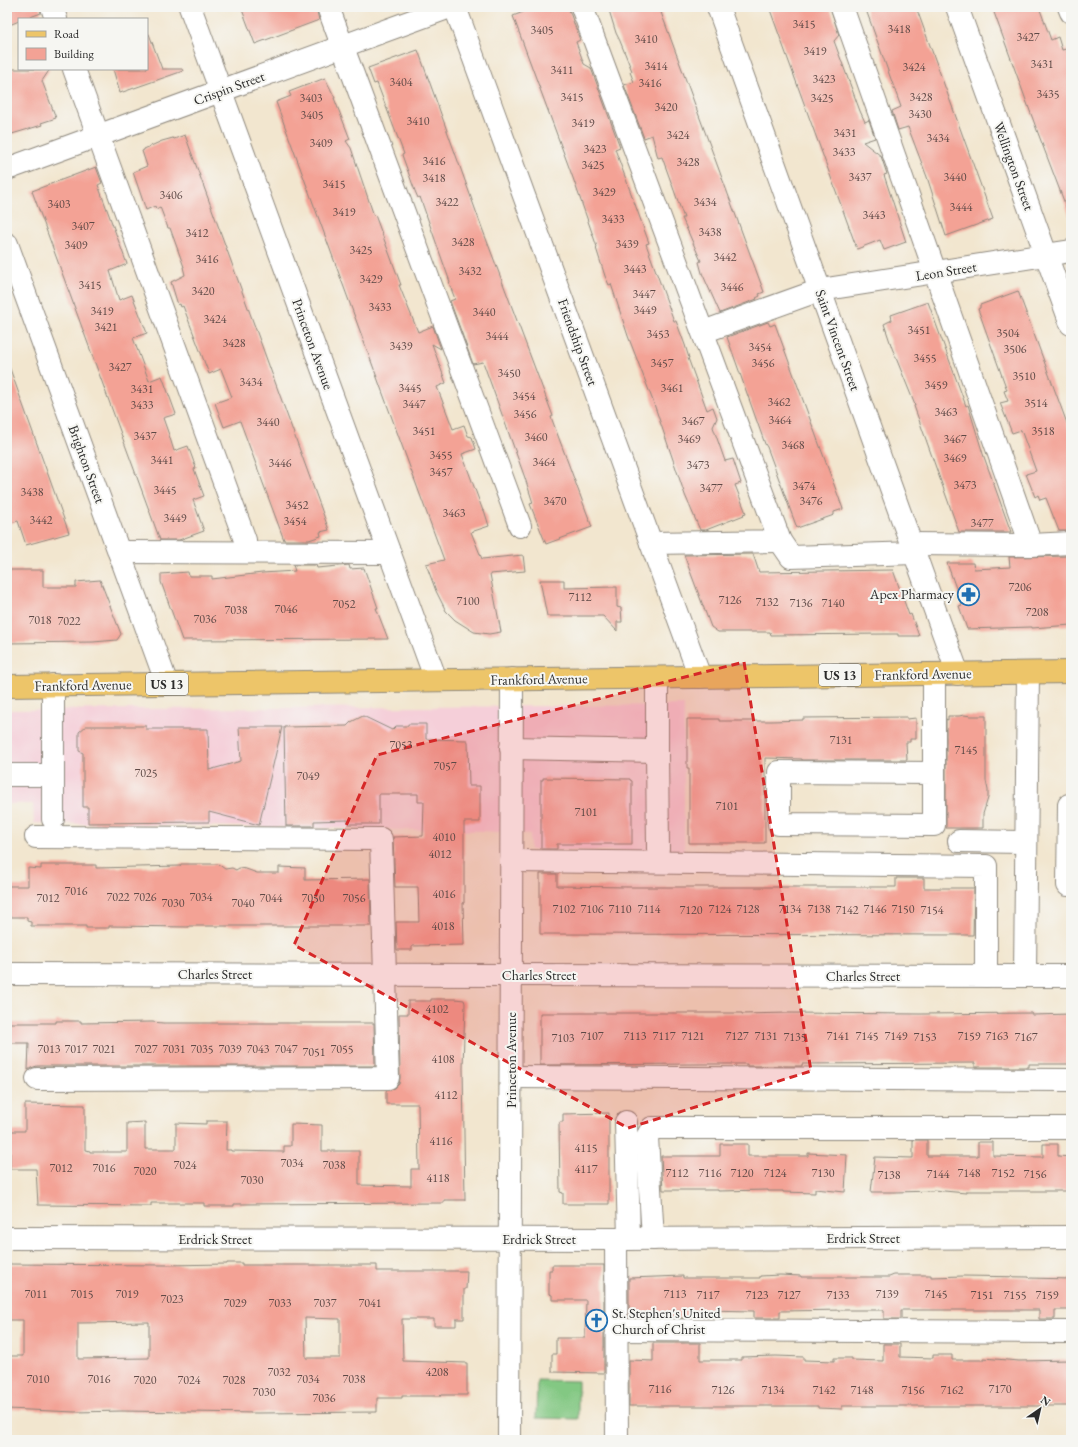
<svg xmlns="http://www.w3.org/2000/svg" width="1078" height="1447" viewBox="0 0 1078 1447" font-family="'EB Garamond',serif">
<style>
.built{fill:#f5cfd9}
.green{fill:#83c883;stroke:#577a57}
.building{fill:#f3a295;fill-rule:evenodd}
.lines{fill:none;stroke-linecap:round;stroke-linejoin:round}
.minor-casing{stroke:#8e887d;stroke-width:24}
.major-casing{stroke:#8e887d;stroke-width:24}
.minor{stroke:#fff;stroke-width:22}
.major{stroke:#edc569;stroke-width:22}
.marked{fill:#d62828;fill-opacity:0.2;stroke:#d62828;stroke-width:3;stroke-dasharray:8 5;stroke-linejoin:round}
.labels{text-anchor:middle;stroke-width:4;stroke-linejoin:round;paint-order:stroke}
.number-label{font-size:12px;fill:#5d4946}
.shield{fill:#f6f6f2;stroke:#686867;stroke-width:1}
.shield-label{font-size:13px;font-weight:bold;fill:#2b2b2b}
.street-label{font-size:14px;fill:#2b2b2b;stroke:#f6f6f2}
.poi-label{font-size:14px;fill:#2b2b2b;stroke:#f6f6f2;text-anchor:end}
</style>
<rect width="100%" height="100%" fill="#f6f6f2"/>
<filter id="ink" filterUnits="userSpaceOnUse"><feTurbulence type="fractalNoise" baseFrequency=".025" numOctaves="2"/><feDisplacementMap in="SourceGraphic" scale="8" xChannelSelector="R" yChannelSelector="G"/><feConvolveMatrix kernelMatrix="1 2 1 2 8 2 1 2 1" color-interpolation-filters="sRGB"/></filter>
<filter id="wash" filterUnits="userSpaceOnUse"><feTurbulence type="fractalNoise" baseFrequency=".012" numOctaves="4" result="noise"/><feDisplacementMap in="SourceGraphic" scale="16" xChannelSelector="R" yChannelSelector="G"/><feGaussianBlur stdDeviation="0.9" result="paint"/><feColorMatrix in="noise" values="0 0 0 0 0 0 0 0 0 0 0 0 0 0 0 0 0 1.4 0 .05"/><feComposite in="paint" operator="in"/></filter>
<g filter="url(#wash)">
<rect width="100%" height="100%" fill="#f2e6cf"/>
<polygon class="built" points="684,705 684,852 530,850 530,834 481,831 34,823 33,804 7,804 7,710"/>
<polygon class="green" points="537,1380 578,1381 578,1419 536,1418"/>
<g id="blocks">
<g class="building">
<polygon points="7,7 40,7 41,13 25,19 19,19 19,21 7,26"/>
<polygon points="241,7 316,7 319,20 255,44"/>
<polygon points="536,7 568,7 580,40 576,42 584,64 591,68 620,147 615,149 649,243 646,244 674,321 676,321 685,345 689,358 688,358 707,410 713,407 717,418 713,427 725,461 733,459 741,483 735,485 746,513 743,514 744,515 706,530 700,530 685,495 653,401 628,336 611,284 609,285 605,276 596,248 597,247 573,178 513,16"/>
<polygon points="608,7 659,7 764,292 759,294 760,296 756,298 757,299 720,313 702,273 699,262 701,261 682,218 684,218 662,157 658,158 652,135 644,138 624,85 634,82 630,72 632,71 620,41 616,33"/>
<polygon points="769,7 830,7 839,35 834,41 860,111 865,122 869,120 875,138 863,142 881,156 887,174 884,175 906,242 884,250 880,240 857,249"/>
<polygon points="865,7 916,7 993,219 946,236 927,177 908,127 898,130 892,111 901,107"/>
<polygon points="992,7 1039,7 1051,40 1058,37 1062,50 1066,49 1071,62 1071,217 1070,217 1038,133"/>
<polygon points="149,34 162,69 182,69 183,71 120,93 113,69 147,69 147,35"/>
<polygon points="418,50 482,228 553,416 551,417 592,527 546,544 530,504 533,503 525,478 483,362 473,364 450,301 455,299 449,283 450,282 420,197 418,198 415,191 402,155 404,154 377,83 374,84 368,68"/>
<polygon points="7,69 50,69 42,81 56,118 41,123 42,125 12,134 7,119"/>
<polygon points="325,78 335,98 334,98 350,139 346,141 351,148 374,216 375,215 401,285 399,285 418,332 433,326 441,349 432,344 446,383 437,387 453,429 464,425 468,436 472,437 476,449 462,454 483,511 484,510 489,526 471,532 482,559 523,555 525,571 490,574 501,632 489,634 474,632 455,620 446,611 436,591 426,564 444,560 276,102 291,96 289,92"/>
<polygon points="185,135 329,530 320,532 321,536 309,540 284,540 240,421 224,427 215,403 232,397 221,369 209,374 183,306 181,307 180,304 178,305 171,282 185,275 183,267 184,267 170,228 168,228 160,207 156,209 155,206 146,210 133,172 147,166 142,151 144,150 144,149 162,141 173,138 174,139"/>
<polygon points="96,167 102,183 98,185 127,264 110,271 119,300 132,295 147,333 133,338 149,381 162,376 176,414 163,418 169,435 174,451 188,446 196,468 194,469 204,496 193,500 204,531 179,540 160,540 32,191"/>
<polygon points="1018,291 1071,434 1071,531 1059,531 1046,498 1040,500 1038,495 1035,497 1026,474 1036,471 1021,430 1012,433 1000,403 1008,401 1004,391 1007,390 978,309 980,308 980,305"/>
<polygon points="928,302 966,406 968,405 983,454 1011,532 959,532 914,406 915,405 892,348 884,324 892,320 891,315"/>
<polygon points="768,322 770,326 775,324 843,509 834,512 834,515 797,528 767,447 765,444 727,337"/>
<polygon points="9,366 69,533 26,545 18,521 7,524 7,367"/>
<polygon points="753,554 759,572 893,570 909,615 911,614 919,636 898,636 898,634 884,634 771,635 770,632 718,632 711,627 684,555"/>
<polygon points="1071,556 1071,625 1032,628 1032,627 967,629 959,606 962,605 947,563 973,563 974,569 994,568 1010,567 1009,557"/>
<polygon points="293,565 316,565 317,568 349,565 350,569 364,568 378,608 376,608 388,639 182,640 161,582 161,574 188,572 189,576 212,576 212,579 262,573 295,571"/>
<polygon points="7,570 43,570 43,587 76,587 76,582 100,580 121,634 117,640 93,642 7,643"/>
<polygon points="540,580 564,580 564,588 617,587 617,607 621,608 622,622 617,622 617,631 603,616 547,616"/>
<polygon points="964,715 971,716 986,716 986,781 988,790 988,798 983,814 983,828 946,828 946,719 948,720 948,716 959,716"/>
<polygon points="363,716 392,730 396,726 408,726 408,724 426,724 426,739 467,740 468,742 469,786 480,786 480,822 464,822 464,903 463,903 464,945 412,946 412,950 397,950 396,922 419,922 418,887 395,887 393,837 423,836 424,802 418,802 418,794 379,794 379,824 348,824 348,820 314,821 314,826 286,826 284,727 347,726 351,722"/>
<polygon points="907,717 907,719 916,718 916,739 910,739 910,742 906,742 907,760 802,760 802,759 765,758 765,843 689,843 689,768 687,768 687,719 719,719 719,721 772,721 803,720 803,718"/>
<polygon points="86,726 146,726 146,729 208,729 209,770 241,761 239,727 282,727 259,825 209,812 209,822 88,823 88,807 83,807 83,753 79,751 79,732"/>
<polygon points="543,778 630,779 630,780 632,781 632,844 557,844 557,849 541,849 541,780 543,780"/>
<polygon points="181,864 218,864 225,869 232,868 236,870 239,868 246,869 257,873 279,873 279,867 305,868 305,880 370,879 371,926 189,926 189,927 109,926 109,928 86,928 86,926 31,926 31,922 27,921 27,917 8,917 8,886 28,886 28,868 41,869 41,865 96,865 96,868 180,866"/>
<polygon points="540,874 557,874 557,886 627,887 896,887 896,878 924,878 924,888 974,888 973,935 540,934"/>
<polygon points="431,999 455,999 464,1000 465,1003 463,1068 465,1200 444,1200 444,1203 234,1204 234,1206 204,1206 204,1203 151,1203 151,1206 38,1205 36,1169 10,1169 10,1131 25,1131 25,1104 85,1105 85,1150 90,1151 90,1152 127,1152 127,1123 145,1122 145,1149 176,1149 176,1123 206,1124 206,1121 227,1121 226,1150 231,1150 231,1151 284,1152 284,1146 291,1146 291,1124 322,1125 322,1151 359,1151 359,1185 411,1186 411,1169 419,1169 418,1104 386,1104 386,1091 395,1088 399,1084 400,1078 399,1014 408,1014 408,1001 431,1001"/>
<polygon points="540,1013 742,1013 742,1014 789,1013 920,1014 1032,1013 1032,1015 1071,1014 1071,1064 1029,1064 1029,1067 975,1067 975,1063 802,1064 802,1066 747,1066 747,1064 701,1064 540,1065"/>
<polygon points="56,1021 81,1021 81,1023 152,1022 163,1023 374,1023 375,1066 37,1066 31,1068 28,1070 29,1043 7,1043 7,1023 56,1023"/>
<polygon points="609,1113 609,1204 563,1204 563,1193 560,1192 559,1125 560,1122 563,1122 563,1114"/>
<polygon points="913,1140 927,1140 927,1156 978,1156 978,1142 993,1142 993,1156 1043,1157 1043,1144 1058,1144 1058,1156 1071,1157 1071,1191 966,1191 966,1193 933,1190 933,1191 895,1192 871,1192 875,1157 913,1158"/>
<polygon points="720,1144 748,1144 748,1156 808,1156 808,1153 847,1155 845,1192 815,1189 815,1193 783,1192 783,1191 768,1191 768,1190 718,1191 718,1190 663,1190 661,1156 720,1156"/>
<path d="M227,1263h15v2h135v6h90l-1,18h-2v30h-8v7h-22v-7h-32l1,42 64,2v32h-27l1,1h-39v2h-25v14l-120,1 -135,-2 -47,1 -68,-3v-53h16v-36h-16v-56l159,1 61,-1zM305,1318l35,1v39h-34zM149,1322v36l-71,1v-36z"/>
<polygon points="552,1265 604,1265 604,1373 552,1372 552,1354 556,1354 556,1338 585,1338 586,1300 552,1300 552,1295 549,1294 549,1270 552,1270"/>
<polygon points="780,1275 801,1276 801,1277 889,1277 894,1275 931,1275 931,1277 963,1276 1029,1277 1029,1278 1071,1279 1071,1310 1055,1310 1055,1319 1039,1319 1039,1310 901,1310 901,1319 884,1319 884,1310 847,1310 780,1311 780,1318 754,1318 754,1311 704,1310 703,1318 629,1318 629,1278 683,1276 683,1278 760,1278 760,1276"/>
<polygon points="653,1343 700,1343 700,1360 742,1360 742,1357 776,1356 804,1357 804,1360 834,1361 834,1358 852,1358 852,1360 883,1361 883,1344 900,1344 900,1357 933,1358 933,1355 952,1355 952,1360 983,1360 983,1358 1019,1361 1071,1360 1071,1406 842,1406 842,1409 818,1408 818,1406 629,1406 629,1360 653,1361"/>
</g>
</g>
</g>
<g filter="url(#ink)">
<use href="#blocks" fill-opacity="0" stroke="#8e887d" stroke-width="1"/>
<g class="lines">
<defs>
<g id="minor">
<polyline points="52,7 56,19"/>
<polyline points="190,7 436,680"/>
<polyline points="328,7 520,526"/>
<polyline points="455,7 700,677"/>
<polyline points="582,7 780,541 651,543"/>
<polyline points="718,7 958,674"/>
<polyline points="842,7 1031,545"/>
<polyline points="957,7 1071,324"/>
<polyline points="1069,7 1071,12"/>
<polyline points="74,69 245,540"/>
<polyline points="7,169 450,7"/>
<polyline points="7,244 167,684"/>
<polyline points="703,332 820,290 1071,251"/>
<polyline points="780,541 791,557 915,553"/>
<polyline points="912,544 1031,545 1071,543"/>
<polyline points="119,552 390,553"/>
<polyline points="511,748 657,751 657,678"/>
<polyline points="657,751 658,849"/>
<polyline points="934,773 779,772 779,824 934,825 934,674"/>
<polyline points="7,775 53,775 53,685"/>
<polyline points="53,775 53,819"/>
<polyline points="36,837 381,839 388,1078 37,1079"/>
<polyline points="959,841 1026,842"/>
<polyline points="511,861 986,866 986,976"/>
<polyline points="1068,885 1069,805 1071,805"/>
<polyline points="7,974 1071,976"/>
<polyline points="1025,976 1028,673"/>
<polyline points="511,1077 1071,1080"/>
<polyline points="626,1122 629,1239"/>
<polyline points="7,1238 616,1239 1071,1237"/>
<polyline points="616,1239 617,1440"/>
<polyline points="653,1239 647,1137 652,1128 1071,1128"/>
<polyline points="617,1330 1071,1332"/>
<polyline points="509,1440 512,679"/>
</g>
<polyline id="major" points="7,686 1071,672"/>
</defs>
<use href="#minor" class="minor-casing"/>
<use href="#major" class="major-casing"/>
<use href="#minor" class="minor"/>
<use href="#major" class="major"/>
</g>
</g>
<path class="marked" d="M744,662l67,409 -183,57 -334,-183 83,-190z"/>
<defs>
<symbol id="pharmacy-ring" viewBox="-11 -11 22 22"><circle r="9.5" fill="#f6f6f2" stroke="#1f6fb2" stroke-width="1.5"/><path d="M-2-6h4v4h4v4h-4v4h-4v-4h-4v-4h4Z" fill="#1f6fb2"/></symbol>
<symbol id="church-ring" viewBox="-11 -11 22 22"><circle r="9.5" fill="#f6f6f2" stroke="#1f6fb2" stroke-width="1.5"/><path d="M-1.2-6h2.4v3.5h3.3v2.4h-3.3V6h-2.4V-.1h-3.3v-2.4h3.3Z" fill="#1f6fb2"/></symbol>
</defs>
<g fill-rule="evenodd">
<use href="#pharmacy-ring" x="956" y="582" width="25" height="25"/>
<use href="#church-ring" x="584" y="1308" width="25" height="25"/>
</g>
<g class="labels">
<g class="number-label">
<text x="804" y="28">3415</text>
<text x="899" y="33">3418</text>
<text x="542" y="34">3405</text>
<text x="1028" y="41">3427</text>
<text x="646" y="43">3410</text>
<text x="815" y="55">3419</text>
<text x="1042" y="68">3431</text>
<text x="656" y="70">3414</text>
<text x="914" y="71">3424</text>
<text x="562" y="74">3411</text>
<text x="824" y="83">3423</text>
<text x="401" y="86">3404</text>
<text x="650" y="87">3416</text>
<text x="1048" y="98">3435</text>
<text x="572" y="101">3415</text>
<text x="921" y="101">3428</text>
<text x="311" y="102">3403</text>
<text x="822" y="102">3425</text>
<text x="666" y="111">3420</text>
<text x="920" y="118">3430</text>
<text x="312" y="119">3405</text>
<text x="418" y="125">3410</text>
<text x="583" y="127">3419</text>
<text x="845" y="137">3431</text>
<text x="678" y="139">3424</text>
<text x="938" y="142">3434</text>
<text x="321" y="147">3409</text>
<text x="595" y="153">3423</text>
<text x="844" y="156">3433</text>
<text x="434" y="165">3416</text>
<text x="688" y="166">3428</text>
<text x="593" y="169">3425</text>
<text x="860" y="181">3437</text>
<text x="955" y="181">3440</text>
<text x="434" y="182">3418</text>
<text x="334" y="188">3415</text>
<text x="604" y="196">3429</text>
<text x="171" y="199">3406</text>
<text x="447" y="206">3422</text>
<text x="705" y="206">3434</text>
<text x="59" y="208">3403</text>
<text x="961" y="211">3444</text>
<text x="344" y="216">3419</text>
<text x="874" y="219">3443</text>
<text x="613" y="223">3433</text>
<text x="83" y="230">3407</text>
<text x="710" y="236">3438</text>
<text x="197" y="237">3412</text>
<text x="463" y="246">3428</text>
<text x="627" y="248">3439</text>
<text x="76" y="249">3409</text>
<text x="361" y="254">3425</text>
<text x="725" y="261">3442</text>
<text x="207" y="263">3416</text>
<text x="635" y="273">3443</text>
<text x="470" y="275">3432</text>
<text x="371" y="283">3429</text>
<text x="90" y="289">3415</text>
<text x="732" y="291">3446</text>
<text x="203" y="295">3420</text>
<text x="644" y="298">3447</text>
<text x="380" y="311">3433</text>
<text x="645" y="314">3449</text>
<text x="102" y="315">3419</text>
<text x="484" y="316">3440</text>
<text x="215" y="323">3424</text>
<text x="106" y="331">3421</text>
<text x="919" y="334">3451</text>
<text x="1008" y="337">3504</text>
<text x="658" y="338">3453</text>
<text x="497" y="340">3444</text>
<text x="234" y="347">3428</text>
<text x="401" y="350">3439</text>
<text x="760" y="351">3454</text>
<text x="1015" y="353">3506</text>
<text x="925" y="362">3455</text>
<text x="662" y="367">3457</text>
<text x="763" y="367">3456</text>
<text x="120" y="371">3427</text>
<text x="509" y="377">3450</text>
<text x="1024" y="380">3510</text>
<text x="251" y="386">3434</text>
<text x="936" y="389">3459</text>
<text x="410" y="392">3445</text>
<text x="672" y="392">3461</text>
<text x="142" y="393">3431</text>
<text x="524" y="400">3454</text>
<text x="779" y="406">3462</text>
<text x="1036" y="407">3514</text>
<text x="414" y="408">3447</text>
<text x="142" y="409">3433</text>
<text x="946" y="416">3463</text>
<text x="525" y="418">3456</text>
<text x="780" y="424">3464</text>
<text x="693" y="425">3467</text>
<text x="268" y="426">3440</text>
<text x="424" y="435">3451</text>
<text x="1043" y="435">3518</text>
<text x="145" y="440">3437</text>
<text x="536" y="441">3460</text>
<text x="689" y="443">3469</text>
<text x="955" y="443">3467</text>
<text x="793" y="449">3468</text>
<text x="441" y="459">3455</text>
<text x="955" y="462">3469</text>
<text x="162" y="464">3441</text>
<text x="544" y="466">3464</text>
<text x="280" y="467">3446</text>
<text x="698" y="469">3473</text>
<text x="441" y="476">3457</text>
<text x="965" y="489">3473</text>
<text x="804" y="490">3474</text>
<text x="711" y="492">3477</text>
<text x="165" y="494">3445</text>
<text x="32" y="496">3438</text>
<text x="555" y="505">3470</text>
<text x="811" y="505">3476</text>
<text x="297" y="509">3452</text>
<text x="454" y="517">3463</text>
<text x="175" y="522">3449</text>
<text x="41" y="524">3442</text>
<text x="295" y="525">3454</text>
<text x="982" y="527">3477</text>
<text x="1020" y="591">7206</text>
<text x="580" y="601">7112</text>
<text x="730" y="604">7126</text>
<text x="468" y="605">7100</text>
<text x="767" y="606">7132</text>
<text x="801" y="607">7136</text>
<text x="833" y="607">7140</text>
<text x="344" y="608">7052</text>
<text x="286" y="613">7046</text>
<text x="236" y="614">7038</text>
<text x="1037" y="616">7208</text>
<text x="205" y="623">7036</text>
<text x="40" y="624">7018</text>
<text x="69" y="625">7022</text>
<text x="841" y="744">7131</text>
<text x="401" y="749">7053</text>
<text x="966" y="754">7145</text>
<text x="445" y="770">7057</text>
<text x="146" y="777">7025</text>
<text x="308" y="780">7049</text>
<text x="727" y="810">7101</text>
<text x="586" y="816">7101</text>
<text x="444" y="841">4010</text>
<text x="440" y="858">4012</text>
<text x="76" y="895">7016</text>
<text x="444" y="898">4016</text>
<text x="118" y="901">7022</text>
<text x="145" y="901">7026</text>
<text x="201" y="901">7034</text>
<text x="48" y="902">7012</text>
<text x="271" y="902">7044</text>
<text x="313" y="902">7050</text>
<text x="354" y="902">7056</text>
<text x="173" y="907">7030</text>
<text x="243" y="907">7040</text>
<text x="564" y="913">7102</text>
<text x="592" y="913">7106</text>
<text x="620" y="913">7110</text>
<text x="649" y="913">7114</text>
<text x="720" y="913">7124</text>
<text x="748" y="913">7128</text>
<text x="790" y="913">7134</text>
<text x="819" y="913">7138</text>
<text x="875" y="913">7146</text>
<text x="903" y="913">7150</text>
<text x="691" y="914">7120</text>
<text x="847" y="914">7142</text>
<text x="932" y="914">7154</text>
<text x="443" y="930">4018</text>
<text x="437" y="1013">4102</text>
<text x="592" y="1040">7107</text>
<text x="635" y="1040">7113</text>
<text x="664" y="1040">7117</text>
<text x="693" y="1040">7121</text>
<text x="737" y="1040">7127</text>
<text x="766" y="1040">7131</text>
<text x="838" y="1040">7141</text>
<text x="867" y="1040">7145</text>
<text x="896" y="1040">7149</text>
<text x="969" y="1040">7159</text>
<text x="997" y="1040">7163</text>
<text x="795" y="1041">7135</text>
<text x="925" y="1041">7153</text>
<text x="1026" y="1041">7167</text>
<text x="563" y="1042">7103</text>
<text x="49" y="1053">7013</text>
<text x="76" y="1053">7017</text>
<text x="104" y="1053">7021</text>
<text x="146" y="1053">7027</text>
<text x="174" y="1053">7031</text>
<text x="202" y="1053">7035</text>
<text x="230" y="1053">7039</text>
<text x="258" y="1053">7043</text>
<text x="286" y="1053">7047</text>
<text x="342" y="1053">7055</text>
<text x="314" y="1056">7051</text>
<text x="443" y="1063">4108</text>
<text x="446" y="1099">4112</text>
<text x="441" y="1145">4116</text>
<text x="586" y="1152">4115</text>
<text x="292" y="1167">7034</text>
<text x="185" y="1169">7024</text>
<text x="334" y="1169">7038</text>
<text x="61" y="1172">7012</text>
<text x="104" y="1172">7016</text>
<text x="586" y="1173">4117</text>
<text x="145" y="1175">7020</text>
<text x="677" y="1177">7112</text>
<text x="710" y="1177">7116</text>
<text x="742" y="1177">7120</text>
<text x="775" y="1177">7124</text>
<text x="823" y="1177">7130</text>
<text x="969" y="1177">7148</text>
<text x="1003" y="1177">7152</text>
<text x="938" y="1178">7144</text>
<text x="1035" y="1178">7156</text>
<text x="889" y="1179">7138</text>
<text x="438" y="1182">4118</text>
<text x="252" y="1184">7030</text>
<text x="36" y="1298">7011</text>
<text x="82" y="1298">7015</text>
<text x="127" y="1298">7019</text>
<text x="675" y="1298">7113</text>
<text x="887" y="1298">7139</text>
<text x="936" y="1298">7145</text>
<text x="708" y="1299">7117</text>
<text x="757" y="1299">7123</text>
<text x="789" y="1299">7127</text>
<text x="838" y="1299">7133</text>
<text x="982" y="1299">7151</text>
<text x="1015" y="1299">7155</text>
<text x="1047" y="1299">7159</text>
<text x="172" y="1303">7023</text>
<text x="235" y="1307">7029</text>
<text x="280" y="1307">7033</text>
<text x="325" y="1307">7037</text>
<text x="370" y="1307">7041</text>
<text x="279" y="1376">7032</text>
<text x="437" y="1376">4208</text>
<text x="38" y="1383">7010</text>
<text x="99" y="1383">7016</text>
<text x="308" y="1383">7034</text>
<text x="354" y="1383">7038</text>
<text x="145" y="1384">7020</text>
<text x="189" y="1384">7024</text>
<text x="234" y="1384">7028</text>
<text x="660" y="1393">7116</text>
<text x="1000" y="1393">7170</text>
<text x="723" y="1394">7126</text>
<text x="773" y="1394">7134</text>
<text x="824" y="1394">7142</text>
<text x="862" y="1394">7148</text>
<text x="913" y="1394">7156</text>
<text x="952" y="1394">7162</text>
<text x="264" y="1396">7030</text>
<text x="324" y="1402">7036</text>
</g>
<g class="shield">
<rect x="819" y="664" width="42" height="22" rx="3"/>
<rect x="146" y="673" width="42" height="22" rx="3"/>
</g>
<g class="shield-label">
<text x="840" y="680">US 13</text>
<text x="167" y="689">US 13</text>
</g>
<g class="street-label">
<text transform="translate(229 88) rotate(-20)" y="5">Crispin Street</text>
<text transform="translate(1014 166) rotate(70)" y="5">Wellington Street</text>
<text transform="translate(946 271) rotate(-9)" y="5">Leon Street</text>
<text transform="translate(838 340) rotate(70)" y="5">Saint Vincent Street</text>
<text transform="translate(578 342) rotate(70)" y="5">Friendship Street</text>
<text transform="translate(313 344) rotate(70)" y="5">Princeton Avenue</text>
<text transform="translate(87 464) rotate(70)" y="5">Brighton Street</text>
<text transform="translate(923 674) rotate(-1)" y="5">Frankford Avenue</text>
<text transform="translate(539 679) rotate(-1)" y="5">Frankford Avenue</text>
<text transform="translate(83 685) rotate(-1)" y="5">Frankford Avenue</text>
<text x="215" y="979">Charles Street</text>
<text x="539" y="980">Charles Street</text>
<text x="863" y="981">Charles Street</text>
<text transform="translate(511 1060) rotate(-90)" y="5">Princeton Avenue</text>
<text x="863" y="1243">Erdrick Street</text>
<text x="215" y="1244">Erdrick Street</text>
<text x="539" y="1244">Erdrick Street</text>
</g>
<g class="poi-label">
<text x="954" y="599">Apex Pharmacy</text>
<text x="612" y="1318" text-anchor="start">St. Stephen's United<tspan x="612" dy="16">Church of Christ</tspan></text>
</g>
</g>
<rect width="1078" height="1447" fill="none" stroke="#f6f6f2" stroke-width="24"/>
<rect x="18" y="18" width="130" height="52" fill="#f6f6f2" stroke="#a5a5a2"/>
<rect x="26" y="31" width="20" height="6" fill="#edc569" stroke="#a5a5a2"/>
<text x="54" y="38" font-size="12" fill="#2b2b2b">Road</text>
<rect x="26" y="48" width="20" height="12" fill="#f3a295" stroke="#a5a5a2"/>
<text x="54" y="58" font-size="12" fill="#2b2b2b">Building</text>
<g transform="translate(1040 1409) rotate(34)" stroke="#f6f6f2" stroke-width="3" paint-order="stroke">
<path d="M0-3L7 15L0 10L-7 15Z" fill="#2b2b2b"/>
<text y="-6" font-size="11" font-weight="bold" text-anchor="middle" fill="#2b2b2b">N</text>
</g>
</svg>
